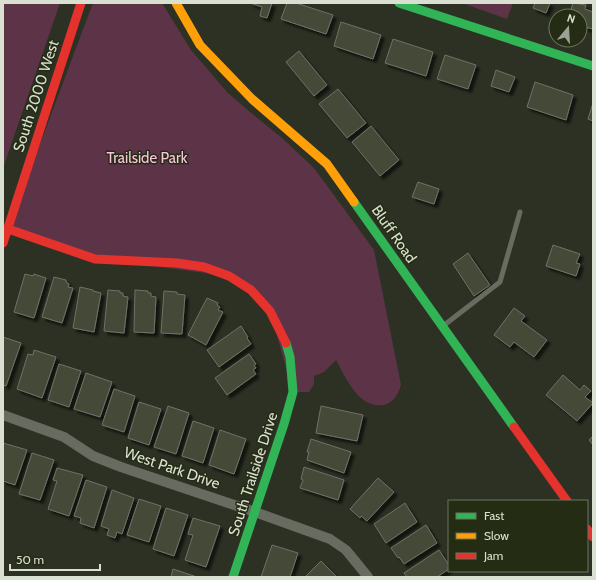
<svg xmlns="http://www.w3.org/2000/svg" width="596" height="580" viewBox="0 0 596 580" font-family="Cabin,sans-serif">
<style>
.green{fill:#5d3447}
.building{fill:#444939;stroke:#6e7267;filter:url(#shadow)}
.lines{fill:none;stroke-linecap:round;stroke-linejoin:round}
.lane{stroke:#676b60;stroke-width:5}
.street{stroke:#676b60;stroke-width:10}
.fast{stroke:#30b455;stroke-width:9}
.slow{stroke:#ff9f0a;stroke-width:9}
.jam{stroke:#e5322d;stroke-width:9}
.labels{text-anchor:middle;stroke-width:3;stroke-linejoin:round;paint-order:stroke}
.street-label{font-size:15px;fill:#dae0d1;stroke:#242d14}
.park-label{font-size:15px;fill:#fac4dc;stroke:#242d14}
</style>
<defs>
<filter id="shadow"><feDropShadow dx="3.5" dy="3.5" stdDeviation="1" flood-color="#0009"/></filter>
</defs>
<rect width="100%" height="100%" fill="#2d3124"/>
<g class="green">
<polygon points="3,3 60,3 3,168"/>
<path d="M93,3h69l29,47 36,42 23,20 32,26 32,30 60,82 27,135c-3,9 -7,18 -18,20 -24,4 -37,-27 -47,-45l-12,12 -10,4v8l-5,8h-16l-23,-81 -41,-35 -115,-15 -106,-32z"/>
<polygon points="462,3 513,3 507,19"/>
</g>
<g class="building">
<polygon points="250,3 272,3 267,18 260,16 262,7"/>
<polygon points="287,3 296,3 333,15 326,34 281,19"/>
<polygon points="535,3 550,3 546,13 533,8"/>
<polygon points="573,3 586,5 585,9 593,12 593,29 580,26 580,16 569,16"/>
<polygon points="341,22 381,35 373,59 334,46"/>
<polygon points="393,39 433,52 426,76 385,63"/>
<polygon points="299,51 327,85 314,96 286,62"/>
<polygon points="445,55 476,65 468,89 437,79"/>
<polygon points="496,70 515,77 509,92 491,86"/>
<polygon points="535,82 573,95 566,120 527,107"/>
<polygon points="338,89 366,123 347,138 319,104"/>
<polygon points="593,103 593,121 588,119"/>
<polygon points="371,126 399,160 380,176 352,142"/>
<polygon points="418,182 439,189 434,204 412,197"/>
<polygon points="553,245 580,254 576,263 580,264 576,276 546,266"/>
<polygon points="468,253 490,285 474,296 453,264"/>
<polygon points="25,274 33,276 34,274 46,278 34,318 14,312"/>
<polygon points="54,277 66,280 66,282 69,284 68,287 73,288 62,323 42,317"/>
<polygon points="80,287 93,290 93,291 101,293 94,332 73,328"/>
<polygon points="108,290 120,291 120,293 123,293 123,296 128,297 124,333 104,331"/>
<polygon points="135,290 148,291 148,293 151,293 151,296 156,297 154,333 134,332"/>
<polygon points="164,291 177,292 177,294 185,295 182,334 161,333"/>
<polygon points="207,298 218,303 217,305 220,307 218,310 223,312 206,345 188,335"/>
<polygon points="514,308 525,316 521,321 547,340 534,357 514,342 510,347 494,335"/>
<polygon points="241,326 248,337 247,338 251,344 219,367 207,350"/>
<polygon points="3,337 21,343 6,386 3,385"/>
<polygon points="34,350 56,357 42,398 17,389 28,354 33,355"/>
<polygon points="249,354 256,364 254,365 256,368 253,370 256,374 227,395 215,378"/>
<polygon points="59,364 81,371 69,407 48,400"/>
<polygon points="86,373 112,382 100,417 74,409"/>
<polygon points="563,375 580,390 584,385 591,391 585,397 593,403 577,421 546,395"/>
<polygon points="114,389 135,396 124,432 102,425"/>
<polygon points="139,402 161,409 149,445 128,438"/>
<polygon points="168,406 189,413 176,454 154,447"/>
<polygon points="321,406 363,415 357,441 316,433"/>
<polygon points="193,421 214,428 203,463 182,456"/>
<polygon points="220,430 246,439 234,474 209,465"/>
<polygon points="593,436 593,445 589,440"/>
<polygon points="311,439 351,452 344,473 307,460 309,452 307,452"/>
<polygon points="3,443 27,450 15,485 3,481"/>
<polygon points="32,453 54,460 40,500 19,494"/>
<polygon points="304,467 344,480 338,500 300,488 303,480 301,479"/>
<polygon points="57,468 83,475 69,516 48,509 57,481 53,480"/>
<polygon points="378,478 394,492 367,521 361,516 360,518 350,509"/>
<polygon points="86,480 107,487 94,528 80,523 81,518 74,516"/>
<polygon points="112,490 134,498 122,534 117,532 115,538 107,535 109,529 101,526"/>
<polygon points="139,499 161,506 149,542 127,535"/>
<polygon points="405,503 417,522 386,543 374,524"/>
<polygon points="166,508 188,515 174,556 153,549"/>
<polygon points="193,518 220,526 206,567 185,560 193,535 188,534"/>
<polygon points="426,525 437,543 404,564 399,557 398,558 391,548"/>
<polygon points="272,545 298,553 290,577 261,577"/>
<polygon points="439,550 449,565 449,569 437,577 407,577 404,573"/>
<polygon points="321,561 337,577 305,577"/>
<polygon points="173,569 197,577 171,577"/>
</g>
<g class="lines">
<polyline class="lane" points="443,326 500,282 520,212"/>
<polyline class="street" points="3,415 64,437 93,456 121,467 255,512 330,539 346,550 368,577"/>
<g class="fast">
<polyline points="399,3 593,66"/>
<polyline points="354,202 514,427"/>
<polyline points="233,577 284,424 293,392 290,357 286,343"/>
</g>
<polyline class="slow" points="176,3 200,45 252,99 327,164 354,202"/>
<g class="jam">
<polyline points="8,229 95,259 177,263 204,267 229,276 251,290 270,311 286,343"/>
<polyline points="3,243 81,3"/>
<polyline points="514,427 567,501"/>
<polyline points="587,529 593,537"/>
</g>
</g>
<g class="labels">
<g class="street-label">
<text transform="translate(36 96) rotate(-72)" y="5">South 2000 West</text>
<text transform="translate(394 234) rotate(55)" y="5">Bluff Road</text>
<text transform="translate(172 468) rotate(19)" y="5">West Park Drive</text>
<text transform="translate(253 474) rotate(-72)" y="5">South Trailside Drive</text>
</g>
<g class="park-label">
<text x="147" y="163">Trailside Park</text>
</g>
</g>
<rect width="596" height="580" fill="none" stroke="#dae0d1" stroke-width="8"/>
<rect x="448" y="500" width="140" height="72" fill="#242d14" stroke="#6d7560"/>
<rect x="456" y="513" width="20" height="6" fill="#30b455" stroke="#6d7560"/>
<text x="484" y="520" font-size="12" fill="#dae0d1">Fast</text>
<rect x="456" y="533" width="20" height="6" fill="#ff9f0a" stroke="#6d7560"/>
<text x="484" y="540" font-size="12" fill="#dae0d1">Slow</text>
<rect x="456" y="553" width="20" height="6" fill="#e5322d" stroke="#6d7560"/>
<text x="484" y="560" font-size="12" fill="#dae0d1">Jam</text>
<g transform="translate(568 28) rotate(18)"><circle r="19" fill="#242d14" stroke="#6d7560"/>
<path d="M0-3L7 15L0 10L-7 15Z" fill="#9da394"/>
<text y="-6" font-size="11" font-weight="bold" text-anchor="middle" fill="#dae0d1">N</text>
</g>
<path d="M10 564v6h90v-6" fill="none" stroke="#dae0d1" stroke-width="2"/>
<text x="16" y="564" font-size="12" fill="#dae0d1" stroke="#242d14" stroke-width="3" paint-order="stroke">50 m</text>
</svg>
